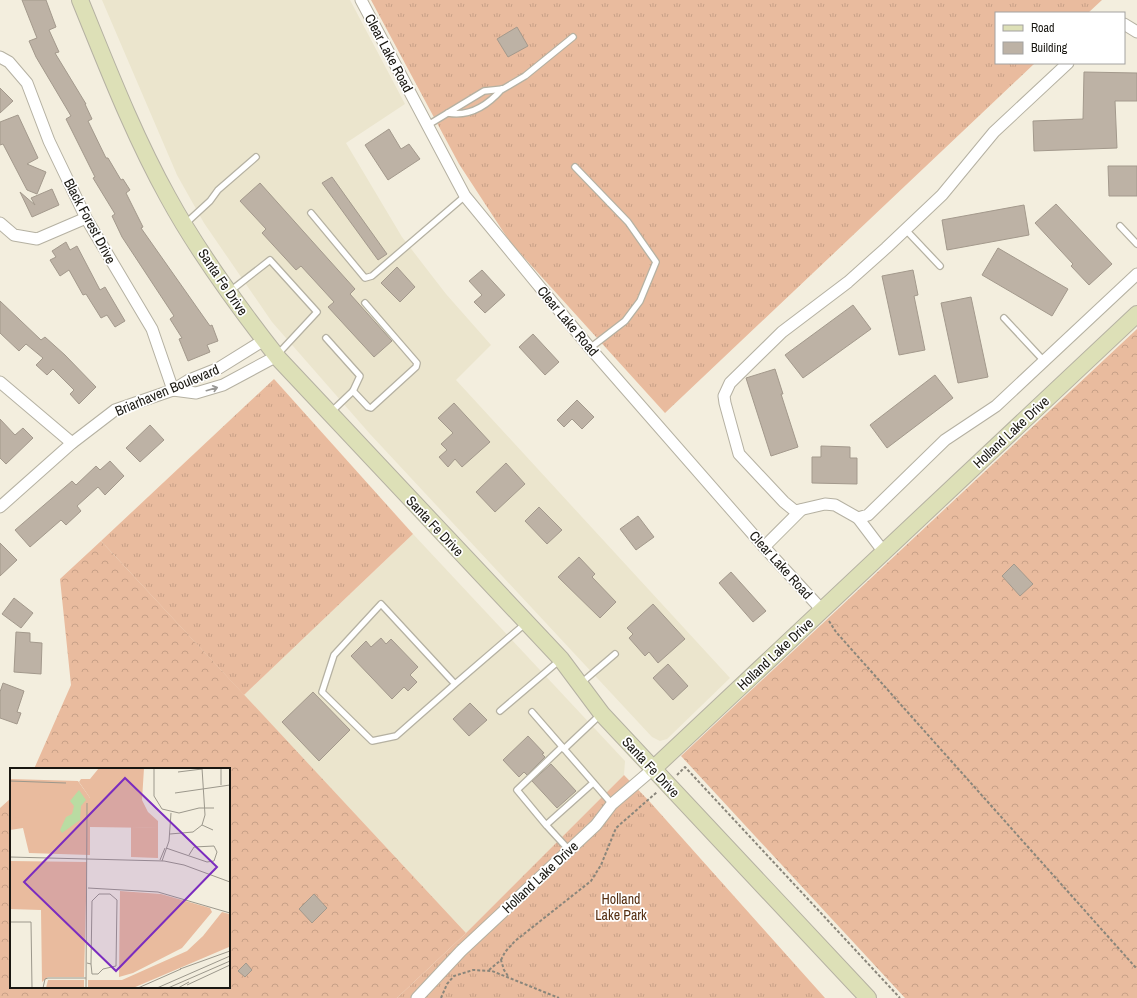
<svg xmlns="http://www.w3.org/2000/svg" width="1137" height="998" viewBox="0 0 1137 998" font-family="'Archivo Narrow',sans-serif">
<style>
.built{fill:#ebe5cd}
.grass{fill:url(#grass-tufts)}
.forest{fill:url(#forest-crowns)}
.building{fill:#bdb2a5;stroke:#a3998c}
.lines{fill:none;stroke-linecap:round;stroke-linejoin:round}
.lane-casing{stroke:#b5b1a2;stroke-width:8}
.street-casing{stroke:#b5b1a2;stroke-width:13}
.secondary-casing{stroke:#b5b1a2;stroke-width:18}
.path{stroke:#8a867b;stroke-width:2;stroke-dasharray:3 2;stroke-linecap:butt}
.lane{stroke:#fff;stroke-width:5.5}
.street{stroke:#fff;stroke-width:11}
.secondary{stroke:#dde0b7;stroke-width:16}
.oneway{stroke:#989794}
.labels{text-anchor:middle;stroke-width:3.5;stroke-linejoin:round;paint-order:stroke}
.street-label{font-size:14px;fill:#191711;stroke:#fff}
.park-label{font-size:14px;fill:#552e11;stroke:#fff}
.inset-road{fill:none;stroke:#9c988c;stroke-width:1}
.view{fill:#7b2cbf;fill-opacity:0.15;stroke:#7b2cbf;stroke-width:2}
.inset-edge{fill:none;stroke:#191711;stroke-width:2}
</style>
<defs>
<pattern id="grass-tufts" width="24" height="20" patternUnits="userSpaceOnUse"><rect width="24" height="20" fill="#e9bb9e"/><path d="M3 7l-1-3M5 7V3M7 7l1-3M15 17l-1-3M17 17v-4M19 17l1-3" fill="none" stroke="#c7a087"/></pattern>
<pattern id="forest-crowns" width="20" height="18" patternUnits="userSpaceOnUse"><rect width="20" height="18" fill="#e9bb9e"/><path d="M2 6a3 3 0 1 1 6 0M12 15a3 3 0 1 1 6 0" fill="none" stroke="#c7a087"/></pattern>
</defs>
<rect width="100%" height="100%" fill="#f3eede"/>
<g class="built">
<polygon points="102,0 350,0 405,104 346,143 402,237 446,294 491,345 456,380 730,678 667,739 660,741 652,737 370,434 272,322 204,223 177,175"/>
<polygon points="413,534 625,761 624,775 466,933 244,695"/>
</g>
<g class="grass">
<polygon points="371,0 1102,0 1088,13 996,13 996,63 1035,63 665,413 510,242 459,164"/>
<polygon points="274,379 413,534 244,695 101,541"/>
<polygon points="624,775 650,802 825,998 397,998 466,933"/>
</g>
<g class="forest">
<polygon points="1137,329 1137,998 905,998 681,756"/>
<polygon points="101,541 466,933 397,998 0,998 0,808 11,798 11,987 229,987 229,769 34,769 71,685 60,579"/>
</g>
<g class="building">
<polygon points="22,0 46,0 56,27 49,30 59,52 55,53 86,104 85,104 92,119 88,121 106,158 108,158 121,180 123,179 130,190 126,193 143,227 141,228 210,326 212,325 218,341 207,345 210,352 188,361 179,339 182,338 170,319 174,316 122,237 112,216 115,214 93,178 95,177 66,119 71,116 36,57 29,41 37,38"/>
<polygon points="517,27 528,46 508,57 497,39"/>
<polygon points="1084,72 1137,73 1137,101 1115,101 1117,148 1034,151 1033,121 1083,119"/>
<polygon points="0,88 13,101 0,113"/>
<polygon points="18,115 38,158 27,164 46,172 37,194 27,190 3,144 0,145 0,122"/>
<polygon points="389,129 401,149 409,144 420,159 388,180 365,145"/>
<polygon points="1108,166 1137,166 1137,196 1109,196"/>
<polygon points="332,177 387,254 378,260 322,183"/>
<polygon points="260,183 355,289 350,294 392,341 374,357 328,307 334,302 301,266 296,270 262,233 266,229 240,201"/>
<polygon points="52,189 59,205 32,217 20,192 35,205 31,198"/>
<polygon points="1056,204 1112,264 1089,285 1071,266 1073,264 1035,223"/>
<polygon points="1024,205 1029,235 947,250 942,220"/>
<polygon points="66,242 70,250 77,246 100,290 105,287 125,321 115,327 107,315 101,318 86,294 83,295 69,270 60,276 50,260 56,257 52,251"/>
<polygon points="998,248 1068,289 1052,316 982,275"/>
<polygon points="397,267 415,287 400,302 381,283"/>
<polygon points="482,270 505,295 485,313 474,302 482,295 469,281"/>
<polygon points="913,270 918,295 914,296 925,350 899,355 882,276"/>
<polygon points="971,297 988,377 958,383 941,303"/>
<polygon points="0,301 41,340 45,337 65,355 96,387 79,404 70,394 74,390 53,369 47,375 36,365 43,358 26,344 19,351 0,333"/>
<polygon points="853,305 871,329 803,378 785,355"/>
<polygon points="533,334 559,362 545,375 519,347"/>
<polygon points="775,369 783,394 781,394 798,447 771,456 746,378"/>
<polygon points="935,375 953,398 887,448 870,425"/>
<polygon points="577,400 594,417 582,429 572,419 564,427 557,420"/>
<polygon points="454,403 490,442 462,467 455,459 448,467 439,457 447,450 441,444 453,433 438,418"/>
<polygon points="0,419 15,435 23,428 33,438 6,464 0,458"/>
<polygon points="150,425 164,440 140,462 126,448"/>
<polygon points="821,446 850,447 850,458 857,458 857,484 812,483 812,457 821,457"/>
<polygon points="110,461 124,476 105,495 98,487 77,506 81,511 66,525 61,520 30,547 15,530 72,481 76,485 96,466 100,470"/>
<polygon points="506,463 525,484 495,512 476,492"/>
<polygon points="539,507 562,530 547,544 525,521"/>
<polygon points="638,516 654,537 636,550 620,529"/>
<polygon points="0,543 17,560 0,576"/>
<polygon points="579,557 595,574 592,577 616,602 600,618 558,577"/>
<polygon points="1014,564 1033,584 1020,596 1002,576"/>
<polygon points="731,572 766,611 753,622 719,583"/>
<polygon points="14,598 33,613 21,628 2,614"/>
<polygon points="653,604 685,639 658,663 649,652 645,656 629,638 633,634 627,628"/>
<polygon points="16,632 30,633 30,642 42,643 41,674 14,672"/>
<polygon points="381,638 386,644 391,639 418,667 410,675 417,682 408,691 404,687 392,699 351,656 366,641 371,647"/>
<polygon points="668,664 688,686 673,700 653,678"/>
<polygon points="3,683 24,691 17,712 21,713 17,724 0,718 0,692"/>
<polygon points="313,692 350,730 319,761 282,722"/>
<polygon points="470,703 487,720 469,736 453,719"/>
<polygon points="528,736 544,753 542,754 545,757 527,775 524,772 519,777 503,760"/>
<polygon points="551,764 576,791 557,808 532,781"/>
<polygon points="314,894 327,908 312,923 299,909"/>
<polygon points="246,963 252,970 245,977 238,971"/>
</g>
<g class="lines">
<defs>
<g id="lane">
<path d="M448,113c22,4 40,-8 54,-24"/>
<polyline points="428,125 484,91 503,89 525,76 573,37"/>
<polyline points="575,167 628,222 656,262 640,301 625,321 590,348"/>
<polyline points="311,213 365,278 372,276 465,196"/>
<polyline points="185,224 210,201 218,190 256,157"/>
<polyline points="1120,226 1137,244"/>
<polyline points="905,229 940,266"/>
<polyline points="229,292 270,260 317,312 277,355"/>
<polyline points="1004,318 1044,361"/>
<polyline points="326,338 360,376 353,391"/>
<polyline points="330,413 353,391 368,407 371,408 416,367 417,363 365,303"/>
<polyline points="455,684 396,736 372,741 322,692 334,655 381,604 455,684 526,623"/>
<polyline points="580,684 615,654"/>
<polyline points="500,711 560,660"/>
<polyline points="532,712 612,804"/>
<polyline points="562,747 517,790 546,825 593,783"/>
<polyline points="564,749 600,715"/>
<polyline points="547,826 569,850"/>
</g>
<g id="street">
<polyline points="361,0 465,196 590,348 764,547 822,610"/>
<polyline points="1124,24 1137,32"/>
<polyline points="0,57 9,62 27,83 49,141 86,218 152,329 173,390"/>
<polyline points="1068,63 994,132 942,195 886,248 848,282 782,332 730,383 724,396 725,403 739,454 784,502 795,511 825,504 835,505 858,518 868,515 945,440 996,406 1137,274"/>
<polyline points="0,223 14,235 37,239 86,218"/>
<polyline points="0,382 72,443"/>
<polyline points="173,390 196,393 223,385 277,356"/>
<polyline points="0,507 72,443 115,410 173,390 189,380 219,368 264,340"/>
<polyline points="858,518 883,551"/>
<polyline points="764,547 801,510"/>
<polyline points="417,998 461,951 596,825 612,804 653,769"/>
</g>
<g id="secondary">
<path d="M80,0c27,66 53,134 88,197 31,57 71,111 111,162l282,300 41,55 266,284"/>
<polyline points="653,769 1137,314"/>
</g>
</defs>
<use href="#lane" class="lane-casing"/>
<use href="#street" class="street-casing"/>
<use href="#secondary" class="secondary-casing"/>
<g class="path">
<polyline points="829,621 836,632 1137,969"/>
<polyline points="677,775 685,767 900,998"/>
<polyline points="501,960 505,952 515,941 591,881 601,865 616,828 657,792"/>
<polyline points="489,970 501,960 504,970 508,976"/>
<polyline points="441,998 447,984 454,976 473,970 492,971 559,998"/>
</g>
<use href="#lane" class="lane"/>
<use href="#street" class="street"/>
<use href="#secondary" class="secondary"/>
</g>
<defs><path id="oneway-shaft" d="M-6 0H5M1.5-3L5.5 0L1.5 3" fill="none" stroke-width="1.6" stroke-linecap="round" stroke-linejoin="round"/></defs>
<use class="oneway" href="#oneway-shaft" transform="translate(212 389) rotate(-16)"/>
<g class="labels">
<g class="street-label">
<text transform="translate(389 53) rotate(62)" y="5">Clear Lake Road</text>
<text transform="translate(90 221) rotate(62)" y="5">Black Forest Drive</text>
<text transform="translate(223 282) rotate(56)" y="5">Santa Fe Drive</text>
<text transform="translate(568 321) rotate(50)" y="5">Clear Lake Road</text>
<text transform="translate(167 390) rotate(-23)" y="5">Briarhaven Boulevard</text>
<text transform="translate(1011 432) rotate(-43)" y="5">Holland Lake Drive</text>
<text transform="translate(435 526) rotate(47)" y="5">Santa Fe Drive</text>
<text transform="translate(781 565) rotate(48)" y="5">Clear Lake Road</text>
<text transform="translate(775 654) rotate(-43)" y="5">Holland Lake Drive</text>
<text transform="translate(651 767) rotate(47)" y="5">Santa Fe Drive</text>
<text transform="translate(540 877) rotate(-43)" y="5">Holland Lake Drive</text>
</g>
<g class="park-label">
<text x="621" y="904">Holland<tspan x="621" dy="16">Lake Park</tspan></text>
</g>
</g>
<g transform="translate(10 768)">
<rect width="220" height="220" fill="#f3eede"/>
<path d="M0,11l68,2 12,17v57l-61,-2 -6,-25 -13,2zM121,59l27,1v30l-27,-1zM110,123l41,3 49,14 2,4 -30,36 -49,25 -14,4zM212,144l7,2v33l-96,41h-45v-8h34l65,-29 16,-15zM38,212h36v8h-38z" fill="#e9bb9e"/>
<path d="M89,0h45l-2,32 6,12 10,9v7l-68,-1v-29l-11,-16 2,-3h9zM0,93l77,1 -3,115h-36l-6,5 -1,-72 -31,-1z" fill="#e9bb9e"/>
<path d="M23,16l8,13 -6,14 -16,-14zM4,30l15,15 -5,4 -14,1v-16z" fill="#e9bb9e"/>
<path d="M69,22l7,10 -5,6 -1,14 -18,13 -2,-3 6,-13 6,-3 2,-8 -4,-5z" fill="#b9dca2"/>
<path class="inset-road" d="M144,0v28l8,13 17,4 20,-5h15M211,0v17M168,4l24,-3M0,13l56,2M165,25l55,-8M192,57l11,5M160,66l23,-2 9,-7 3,-10 -3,-47M156,80l41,14 7,-1M179,87l5,-8 20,-1 3,6 -3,9M0,89l154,4 20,4 46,17M150,92l5,-12M152,93l7,-20 2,-28M78,120l70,4 72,21M0,154h21l1,66M77,195l4,1 1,10h6l5,-5 13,-3 1,-66 -7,-6h-11l-7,7 -1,63M170,201l50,-18M177,217l43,-20M33,220l2,-9 3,-1h38M76,220l1,-185M128,220l43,-19M147,220l73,-32M158,220l62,-27M168,220l11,-6"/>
<path class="view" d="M115,10l92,89 -101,104 -92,-89z"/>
<rect width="220" height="220" class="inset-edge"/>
</g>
<rect x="995" y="12" width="130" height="52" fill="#ffffff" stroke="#a3a2a0"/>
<rect x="1003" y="25" width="20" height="6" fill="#dde0b7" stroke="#a3a2a0"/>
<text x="1031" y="32" font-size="12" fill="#191711">Road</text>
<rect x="1003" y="42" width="20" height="12" fill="#bdb2a5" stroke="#a3a2a0"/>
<text x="1031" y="52" font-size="12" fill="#191711">Building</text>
</svg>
